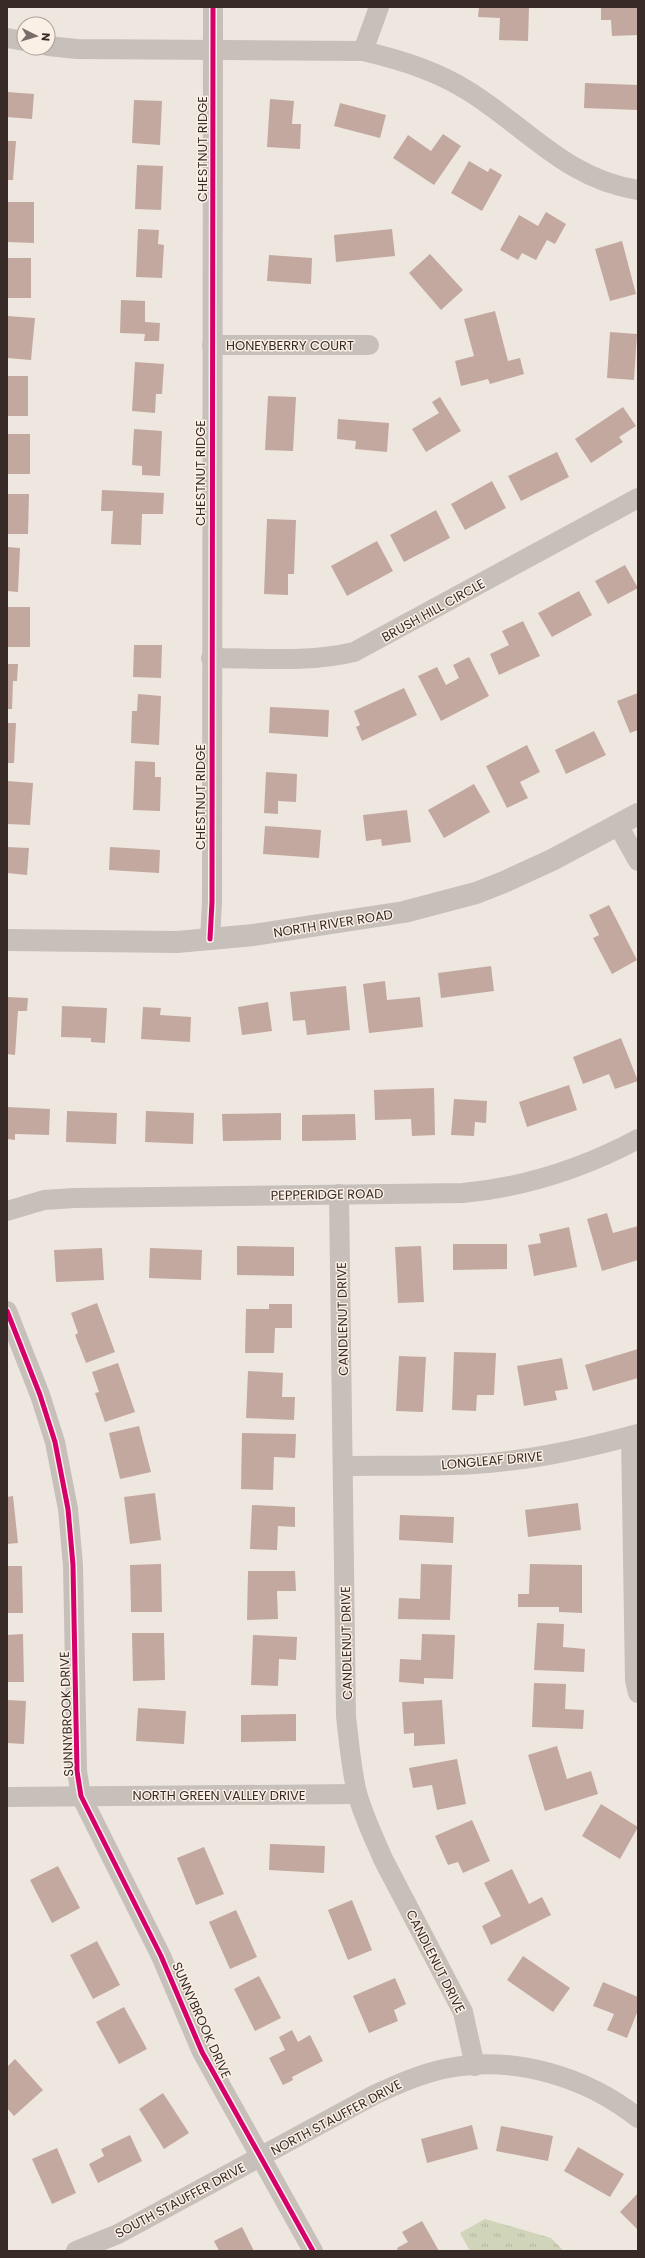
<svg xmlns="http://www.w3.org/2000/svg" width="645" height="2258" viewBox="0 0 645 2258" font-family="Poppins,sans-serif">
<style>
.grass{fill:url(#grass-tufts)}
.building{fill:#c3a8a0}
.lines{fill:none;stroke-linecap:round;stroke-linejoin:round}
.minor{stroke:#c7bfb9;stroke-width:20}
.tertiary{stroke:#c7bfb9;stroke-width:22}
.cycleway-casing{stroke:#fbf0e6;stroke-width:8}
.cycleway{stroke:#d6006c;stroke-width:5}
.labels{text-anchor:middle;stroke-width:3;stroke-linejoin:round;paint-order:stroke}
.street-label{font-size:13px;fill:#382b27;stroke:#fbf0e6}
</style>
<defs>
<pattern id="grass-tufts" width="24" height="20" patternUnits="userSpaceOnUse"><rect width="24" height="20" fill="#d0d4b8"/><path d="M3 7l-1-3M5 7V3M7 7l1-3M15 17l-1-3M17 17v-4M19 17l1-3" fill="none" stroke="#b3b69e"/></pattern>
</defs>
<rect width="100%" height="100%" fill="#eee7e0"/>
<polygon class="grass" points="485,2219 551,2238 564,2251 470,2251 460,2233"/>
<g class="building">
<polygon points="479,7 529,7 528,41 499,40 500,18 478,17"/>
<polygon points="601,7 638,7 638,35 612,36 611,20 601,20"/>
<polygon points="585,83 638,85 638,110 584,108"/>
<polygon points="7,92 34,94 32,119 7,117"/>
<polygon points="270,99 294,101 292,124 301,124 300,149 267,147"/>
<polygon points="134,100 162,101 160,145 132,143"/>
<polygon points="340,103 386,115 380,138 334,126"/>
<polygon points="443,134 461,146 434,185 393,158 408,135 431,151"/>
<polygon points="7,141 16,141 13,180 7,180"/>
<polygon points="469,161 488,172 490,168 502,175 482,211 451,193"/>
<polygon points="137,165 163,166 161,210 135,209"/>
<polygon points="8,202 34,202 34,243 7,242"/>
<polygon points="546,212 566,224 555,244 547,240 536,260 522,253 518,260 500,250 519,215 538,226"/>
<polygon points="138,229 159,230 158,244 164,245 162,278 136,277"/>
<polygon points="392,229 395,256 336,262 334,235"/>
<polygon points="622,241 636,294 610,301 595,249"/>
<polygon points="430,254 463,290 441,310 409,273"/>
<polygon points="269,255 312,258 311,284 267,281"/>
<rect x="7" y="258" width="24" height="40"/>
<polygon points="121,300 145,301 145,322 160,323 159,341 144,341 145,334 120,333"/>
<polygon points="495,311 508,361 520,358 524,374 490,384 488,379 461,386 455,361 474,356 464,319"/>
<polygon points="7,316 35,318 31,360 7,358"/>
<polygon points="610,332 637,334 634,380 607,378"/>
<polygon points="135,362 164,364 162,394 156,394 155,413 132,411"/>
<rect x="7" y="376" width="21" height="40"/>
<polygon points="268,396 296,397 293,451 265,450"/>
<polygon points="440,397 461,431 426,452 412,429 439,413 432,402"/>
<polygon points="623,407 636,426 619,437 623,442 591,463 575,439"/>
<polygon points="338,419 389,423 387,452 355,449 356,441 337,439"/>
<polygon points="134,429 162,431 160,476 142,475 142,466 132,465"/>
<rect x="7" y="434" width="23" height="40"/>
<polygon points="557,452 569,477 521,501 508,476"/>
<polygon points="492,481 506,508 465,530 451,504"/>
<polygon points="102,490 164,493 163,514 142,514 141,545 111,544 113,511 101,511"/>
<polygon points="7,494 29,494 28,534 7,534"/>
<polygon points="436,510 450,538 404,562 390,535"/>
<polygon points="267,519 296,520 294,574 288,574 288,595 264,594"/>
<polygon points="377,541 393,571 347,596 331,566"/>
<polygon points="7,547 20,548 18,592 7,591"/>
<polygon points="625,565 638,588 608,604 595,581"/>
<polygon points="579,591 592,615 552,637 538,613"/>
<rect x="7" y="607" width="23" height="40"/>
<polygon points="523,621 540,656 499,675 490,654 509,645 502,631"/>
<polygon points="134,645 162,645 161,678 133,677"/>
<polygon points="469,657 489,696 441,721 418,676 437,667 446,685 459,678 453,665"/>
<polygon points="7,664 18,664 17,681 13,681 12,709 7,709"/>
<polygon points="404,688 417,715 362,741 356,727 360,725 354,711"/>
<polygon points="638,693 638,730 630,733 617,701"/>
<polygon points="138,694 161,696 159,745 131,743 132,711 137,711"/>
<polygon points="270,707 329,710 328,737 269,733"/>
<polygon points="7,723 16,723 14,763 7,763"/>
<polygon points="594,731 606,755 566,774 555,750"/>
<polygon points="527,745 540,772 520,782 528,798 507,808 486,766"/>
<polygon points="135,761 155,762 155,777 161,777 160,811 133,810"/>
<polygon points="266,772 297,774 296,802 278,801 278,814 264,813"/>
<polygon points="7,781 33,783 30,825 7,824"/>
<polygon points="474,784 490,812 444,838 428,810"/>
<polygon points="407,810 411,842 382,846 381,839 366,841 363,815"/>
<polygon points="265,826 321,830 319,858 263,854"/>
<polygon points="7,847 29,848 27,875 7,873"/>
<polygon points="110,847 160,850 159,873 109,870"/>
<polygon points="609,905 637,960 612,974 593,938 599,935 589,915"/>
<polygon points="491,966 494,991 441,998 438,973"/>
<polygon points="385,981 387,1000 420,997 423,1027 369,1033 363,984"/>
<polygon points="346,986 350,1030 307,1035 305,1020 293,1021 290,992"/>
<polygon points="7,997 28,998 27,1011 18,1011 15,1055 7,1054"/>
<polygon points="268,1002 272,1031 242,1035 238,1007"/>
<polygon points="62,1006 107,1008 105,1043 91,1042 91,1038 61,1037"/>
<polygon points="143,1007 161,1008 160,1015 191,1017 190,1042 141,1039"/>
<polygon points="621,1038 638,1081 615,1089 609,1074 583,1084 573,1057"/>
<polygon points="569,1085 577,1110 527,1127 519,1102"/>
<polygon points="434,1088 435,1135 412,1136 411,1119 375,1120 374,1090"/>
<polygon points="454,1099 487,1101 486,1123 475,1122 474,1136 451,1135"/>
<polygon points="7,1107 50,1109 49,1135 15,1134 15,1140 7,1139"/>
<polygon points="67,1111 117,1113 116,1144 66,1142"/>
<polygon points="146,1111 194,1113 193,1144 145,1142"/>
<polygon points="281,1113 281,1140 223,1141 222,1114"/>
<polygon points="355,1114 356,1140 302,1141 302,1115"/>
<polygon points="607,1213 613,1233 638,1226 638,1260 602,1271 587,1219"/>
<polygon points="569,1227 577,1267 534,1276 528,1245 541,1243 539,1234"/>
<polygon points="453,1244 507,1244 507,1269 453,1270"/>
<polygon points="237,1246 294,1247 294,1276 237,1275"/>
<polygon points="421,1246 424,1302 398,1303 395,1247"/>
<polygon points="102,1248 104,1280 56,1282 54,1250"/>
<polygon points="150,1248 202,1250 201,1280 149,1278"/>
<polygon points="97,1303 115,1352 86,1363 75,1335 78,1333 71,1313"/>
<polygon points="269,1304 292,1304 292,1328 275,1328 274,1353 245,1353 246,1309 269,1309"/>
<polygon points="638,1349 638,1378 593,1391 585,1365"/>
<polygon points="454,1352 496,1353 494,1395 477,1395 476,1411 452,1410"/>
<polygon points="399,1356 426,1357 423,1412 396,1411"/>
<polygon points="562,1358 568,1389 555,1391 557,1400 524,1406 517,1366"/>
<polygon points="118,1363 135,1412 105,1422 95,1393 99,1392 92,1372"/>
<polygon points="248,1371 283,1373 282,1397 295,1397 294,1420 246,1418"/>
<polygon points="139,1426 151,1472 120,1479 109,1433"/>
<polygon points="242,1433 296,1434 295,1458 274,1457 273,1490 241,1489"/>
<polygon points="155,1493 161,1540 130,1544 124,1497"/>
<polygon points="13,1496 18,1543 7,1544 7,1497"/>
<polygon points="578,1503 581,1530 528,1537 525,1510"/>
<polygon points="252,1505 295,1507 295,1527 278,1526 277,1550 250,1549"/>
<polygon points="400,1515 454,1517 453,1543 399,1540"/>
<polygon points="161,1564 162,1612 131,1612 130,1565"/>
<polygon points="421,1564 452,1565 450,1620 398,1619 399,1598 420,1599"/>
<polygon points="530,1564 582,1565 582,1613 559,1612 559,1607 518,1607 518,1594 529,1594"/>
<polygon points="7,1566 22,1566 23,1613 7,1613"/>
<polygon points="248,1571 295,1571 296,1591 277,1591 278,1619 247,1620"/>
<polygon points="537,1623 564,1624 563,1647 585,1649 584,1672 534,1670"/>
<polygon points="132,1633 164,1633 165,1680 133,1681"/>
<polygon points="23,1634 24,1682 7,1682 7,1635"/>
<polygon points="422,1634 455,1635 453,1679 424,1678 424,1684 399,1682 400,1659 421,1660"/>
<polygon points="253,1635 297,1637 296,1660 279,1659 278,1686 251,1685"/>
<polygon points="534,1683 566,1684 565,1709 584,1710 583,1729 532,1727"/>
<polygon points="7,1700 26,1701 24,1744 7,1743"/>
<polygon points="442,1700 445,1744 414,1746 414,1733 404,1734 402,1702"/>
<polygon points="138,1708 186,1711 184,1744 136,1741"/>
<polygon points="296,1714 296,1741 241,1742 241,1715"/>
<polygon points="557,1746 567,1779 591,1771 598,1794 545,1811 528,1755"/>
<polygon points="457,1759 466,1804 437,1810 432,1785 413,1788 409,1768"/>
<polygon points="601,1804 638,1827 620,1859 582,1836"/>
<polygon points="472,1820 490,1861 463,1873 458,1862 448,1865 435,1836"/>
<polygon points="270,1844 325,1846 324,1873 269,1870"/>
<polygon points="204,1847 224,1894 196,1905 177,1858"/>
<polygon points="58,1866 80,1908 52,1923 30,1880"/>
<polygon points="512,1869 529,1904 542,1897 551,1915 491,1945 482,1926 501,1916 484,1883"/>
<polygon points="352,1900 372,1950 348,1960 328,1910"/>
<polygon points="236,1910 257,1957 230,1969 209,1922"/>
<polygon points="97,1941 120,1985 93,1999 70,1955"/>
<polygon points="523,1956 570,1988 553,2012 507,1980"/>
<polygon points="259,1976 281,2018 255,2031 234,1989"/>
<polygon points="395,1978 406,2004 394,2010 398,2021 369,2033 353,1996"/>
<polygon points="603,1982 638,1997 638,2010 627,2038 607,2030 614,2014 593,2006"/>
<polygon points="124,2007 147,2049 119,2064 96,2022"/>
<polygon points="292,2030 298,2042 310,2035 323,2061 292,2077 293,2080 283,2085 269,2058 285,2050 279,2037"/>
<polygon points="15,2059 43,2090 14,2116 7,2108 7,2067"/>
<polygon points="163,2093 189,2133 164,2149 139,2109"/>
<polygon points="472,2125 478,2149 427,2163 421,2139"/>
<polygon points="501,2126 553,2136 548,2161 496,2151"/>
<polygon points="130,2135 142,2161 98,2183 89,2164 104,2156 101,2149"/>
<polygon points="578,2147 624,2174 610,2197 564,2171"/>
<polygon points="57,2148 76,2193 52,2204 32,2159"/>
<polygon points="638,2193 638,2230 620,2212"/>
<polygon points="422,2221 439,2251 398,2251 397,2248 408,2242 402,2232"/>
<polygon points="242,2227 254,2251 219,2251 214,2241"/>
</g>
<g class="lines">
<g class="minor">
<polyline points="7,38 24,41"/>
<path d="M48,46l29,3 286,2c35,8 71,19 102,38 60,36 100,90 173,101"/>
<polyline points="363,51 379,7"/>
<polyline points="212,345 369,345"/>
<path d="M211,658c47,0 97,5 143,-6l284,-154"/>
<polyline points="618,825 638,861"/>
<polyline points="210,939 212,902 213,7"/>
<path d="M339,1194l7,522c3,26 5,52 11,77 6,22 17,45 26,66l80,153 12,54"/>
<path d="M7,1211l37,-11 30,-2 389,-5c63,-6 119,-24 175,-54"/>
<polyline points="7,1311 40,1395 55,1442 68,1509 73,1565 77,1771 81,1796 161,1956 202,2052 313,2251"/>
<polyline points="631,1436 635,1680 638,1693"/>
<path d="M343,1466c44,-1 88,1 131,-2 56,-3 110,-15 164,-30"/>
<polyline points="7,1797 357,1794"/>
<path d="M76,2251l42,-17 256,-139c24,-11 48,-22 75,-27 65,-13 138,9 189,50"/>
</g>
<polyline class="tertiary" points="7,940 177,942 254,935 404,912 476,893 504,882 552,860 638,814"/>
<defs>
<g id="cycleway">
<polyline points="210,939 212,902 213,7"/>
<polyline points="7,1311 40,1395 55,1442 68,1509 73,1565 77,1771 81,1796 161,1956 202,2052 313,2251"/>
</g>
</defs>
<use href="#cycleway" class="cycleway-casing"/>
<use href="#cycleway" class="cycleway"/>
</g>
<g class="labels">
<g class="street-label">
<text transform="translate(202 149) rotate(-90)" y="5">CHESTNUT RIDGE</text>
<text x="290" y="350">HONEYBERRY COURT</text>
<text transform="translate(200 473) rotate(-90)" y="5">CHESTNUT RIDGE</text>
<text transform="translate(433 610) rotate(-29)" y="5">BRUSH HILL CIRCLE</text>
<text transform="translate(200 797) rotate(-90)" y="5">CHESTNUT RIDGE</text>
<text transform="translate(333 923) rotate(-9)" y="5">NORTH RIVER ROAD</text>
<text transform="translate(327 1194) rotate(-1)" y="5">PEPPERIDGE ROAD</text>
<text transform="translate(342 1319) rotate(-91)" y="5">CANDLENUT DRIVE</text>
<text transform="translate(492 1460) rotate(-5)" y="5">LONGLEAF DRIVE</text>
<text transform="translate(346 1643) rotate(-91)" y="5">CANDLENUT DRIVE</text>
<text transform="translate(66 1714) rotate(-92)" y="5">SUNNYBROOK DRIVE</text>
<text x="219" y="1800">NORTH GREEN VALLEY DRIVE</text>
<text transform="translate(436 1961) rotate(63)" y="5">CANDLENUT DRIVE</text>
<text transform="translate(202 2020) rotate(66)" y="5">SUNNYBROOK DRIVE</text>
<text transform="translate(336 2117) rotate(-28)" y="5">NORTH STAUFFER DRIVE</text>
<text transform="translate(180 2200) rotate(-28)" y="5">SOUTH STAUFFER DRIVE</text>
</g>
</g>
<rect width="645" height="2258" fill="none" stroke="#382b27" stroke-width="16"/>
<g transform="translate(36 36) rotate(95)"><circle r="19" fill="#fbf0e6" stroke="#ada19a"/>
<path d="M0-3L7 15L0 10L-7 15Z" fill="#786d68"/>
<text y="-6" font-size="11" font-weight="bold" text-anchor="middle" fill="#382b27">N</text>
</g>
</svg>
